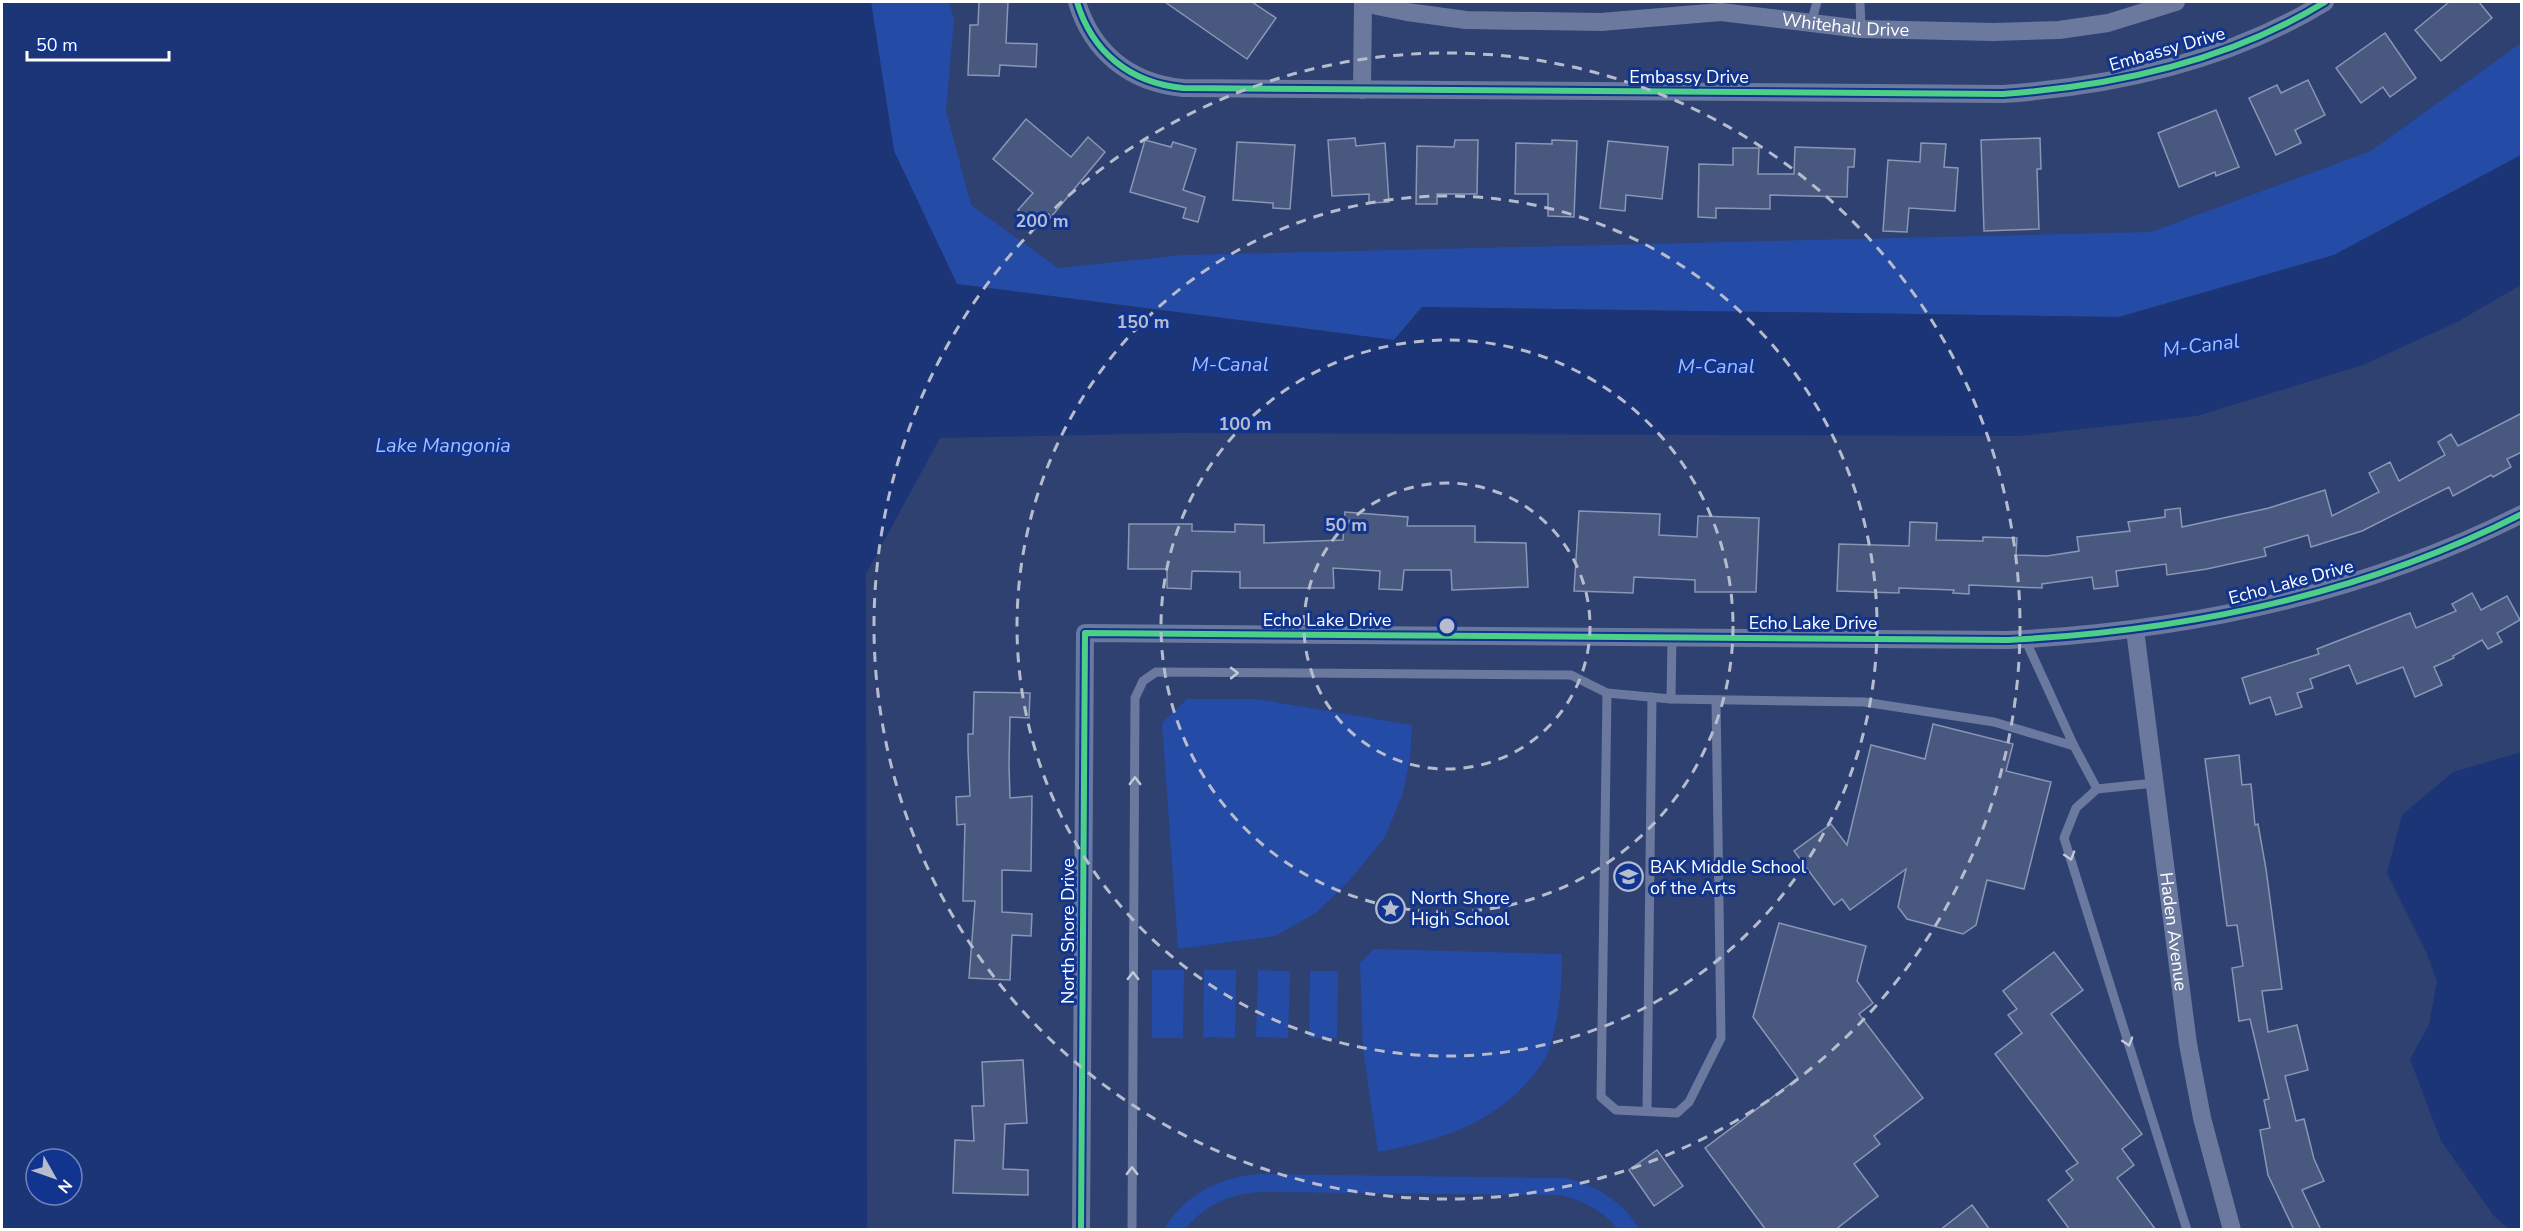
<svg xmlns="http://www.w3.org/2000/svg" width="2523" height="1231" viewBox="0 0 2523 1231" font-family="'Nunito Sans',sans-serif">
<style>
.green{fill:#244ba5}
.water{fill:#1c3576;fill-rule:evenodd}
.building{fill:#48587f;stroke:#8996b4;stroke-width:1.5}
.lines{fill:none;stroke-linecap:round;stroke-linejoin:round}
.lane{stroke:#6a799d;stroke-width:9}
.street{stroke:#6a799d;stroke-width:18}
.cycleway-casing{stroke:#11348e;stroke-width:10}
.cycleway{stroke:#4dcf88;stroke-width:6}
.oneway{stroke:#c3c9d8}
.ring{fill:none;stroke:#b6bccd;stroke-width:3;stroke-dasharray:10 8}
.labels{text-anchor:middle;stroke-width:6;stroke-linejoin:round;paint-order:stroke}
.street-label{font-size:18px;fill:#fff;stroke:#11348e}
.poi-label{font-size:18px;fill:#fff;stroke:#11348e;text-anchor:start}
.water-label{font-size:20px;font-style:italic;fill:#a5bff9;stroke:#11348e}
.centre{fill:#b6bccd;stroke:#11348e;stroke-width:3}
.ring-label{font-size:18px;text-anchor:middle;font-weight:bold;fill:#b6bccd;stroke:#11348e;stroke-width:6;stroke-linejoin:round;paint-order:stroke}
</style>
<rect width="100%" height="100%" fill="#2e4171"/>
<g class="green">
<polygon points="871,2 949,2 954,19 946,111 971,205 1058,268 1183,255 2151,232 2371,151 2521,43 2521,155 2334,255 2119,317 1422,307 1394,340 957,284 894,151"/>
<polygon points="1187,699 1256,699 1412,725 1410,758 1403,793 1385,837 1349,881 1316,913 1275,936 1178,949 1162,723"/>
<path d="M1374,949l188,5c0,33 -3,64 -13,96 -6,16 -21,32 -33,44 -43,38 -84,47 -138,58l-15,-103 -3,-86z"/>
<polygon points="1152,970 1184,970 1183,1038 1152,1038"/>
<polygon points="1204,970 1236,970 1235,1038 1203,1037"/>
<polygon points="1258,970 1290,971 1288,1038 1256,1037"/>
<polygon points="1310,971 1338,971 1337,1038 1309,1038"/>
<path d="M1260,1174l304,4c32,7 59,23 75,51h-21c-15,-18 -33,-28 -57,-34l-301,-3c-31,2 -55,13 -75,37h-21c22,-35 55,-52 96,-55z"/>
</g>
<g class="water">
<path d="M2,2h869l23,149 63,133 437,56 28,-33 697,10 215,-62 187,-100v130l-64,37 -94,43 -166,51 -177,20 -838,-3 -242,5 -74,136 1,655h-865zM36,1159h36v36h-36z"/>
<polygon points="2521,752 2522,1229 2510,1230 2494,1216 2441,1141 2410,1059 2429,1025 2437,981 2426,952 2387,873 2402,815 2453,772"/>
</g>
<g class="building">
<polygon points="979,2 1008,2 1006,43 1037,44 1036,67 1000,65 999,76 968,75 970,25 978,25"/>
<polygon points="1165,2 1252,2 1276,18 1247,59"/>
<polygon points="2449,2 2479,2 2492,18 2441,61 2415,30"/>
<polygon points="2385,33 2416,78 2390,97 2383,87 2361,103 2336,68"/>
<polygon points="2308,80 2325,115 2295,130 2301,143 2276,155 2249,98 2277,85 2281,93"/>
<polygon points="2216,110 2239,167 2216,176 2215,172 2179,187 2158,133"/>
<polygon points="1026,119 1071,157 1088,137 1105,152 1041,229 1018,210 1033,193 993,159"/>
<polygon points="1355,138 1356,146 1385,143 1389,202 1369,203 1369,194 1332,196 1328,140"/>
<polygon points="2040,138 2041,169 2037,169 2039,229 1984,231 1981,140"/>
<polygon points="1145,140 1171,147 1173,142 1196,149 1183,190 1205,197 1198,222 1183,218 1186,208 1130,192"/>
<polygon points="1455,140 1478,140 1477,194 1437,194 1437,204 1416,204 1417,146 1454,147"/>
<polygon points="1552,140 1577,141 1574,217 1548,216 1548,194 1515,194 1516,143 1552,144"/>
<polygon points="1608,141 1668,147 1662,199 1626,195 1625,211 1600,208"/>
<polygon points="1237,142 1295,145 1290,209 1273,208 1273,203 1233,200"/>
<polygon points="1921,143 1946,144 1944,167 1958,168 1955,211 1909,208 1907,232 1883,231 1888,160 1920,162"/>
<polygon points="1795,147 1855,149 1854,167 1848,167 1847,197 1770,195 1770,209 1716,208 1716,218 1698,217 1699,164 1733,165 1733,148 1759,148 1758,174 1794,174"/>
<polygon points="2522,413 2522,452 2507,459 2511,467 2493,477 2491,475 2453,496 2449,487 2362,531 2311,547 2308,535 2264,548 2266,556 2207,569 2167,575 2166,564 2116,571 2118,586 2094,589 2092,577 2042,584 2042,588 1969,585 1969,594 1953,593 1954,590 1899,588 1899,593 1837,591 1839,544 1909,546 1910,522 1937,523 1936,540 1983,541 1983,537 2017,538 2016,555 2047,556 2079,551 2077,537 2130,531 2128,522 2165,517 2165,510 2180,508 2182,527 2269,508 2325,490 2332,516 2379,492 2369,473 2390,462 2399,481 2445,455 2438,442 2451,434 2458,446"/>
<polygon points="1579,511 1660,514 1659,535 1697,537 1698,516 1759,518 1756,592 1695,592 1695,580 1634,577 1633,593 1574,591"/>
<polygon points="1345,512 1408,517 1407,526 1475,526 1475,542 1526,543 1528,587 1452,590 1451,570 1404,570 1402,590 1379,589 1380,571 1333,568 1334,588 1240,588 1240,572 1192,571 1191,589 1167,588 1167,569 1128,569 1129,524 1192,524 1192,531 1235,532 1235,524 1264,525 1264,543 1343,540"/>
<polygon points="2472,593 2481,610 2507,596 2520,620 2497,633 2502,642 2488,649 2482,640 2453,656 2454,658 2434,667 2442,685 2415,697 2403,667 2357,684 2349,665 2310,679 2313,688 2297,693 2302,707 2276,715 2270,697 2250,704 2242,678 2319,654 2317,649 2410,613 2416,628 2456,611 2452,604"/>
<polygon points="974,692 1030,693 1029,718 1010,717 1009,765 1010,798 1032,796 1031,871 1002,870 1002,912 1032,914 1031,936 1012,935 1010,980 969,978 975,901 963,901 965,824 957,825 956,797 970,796 968,750 968,734 973,734"/>
<polygon points="1933,724 2013,744 2006,771 2051,782 2024,889 1987,880 1976,925 1963,934 1907,919 1898,907 1906,869 1850,910 1842,899 1834,905 1794,851 1831,824 1847,845 1871,745 1925,759"/>
<polygon points="2239,755 2242,785 2251,784 2255,825 2258,824 2266,869 2282,989 2262,991 2268,1032 2297,1025 2308,1070 2285,1076 2296,1121 2304,1119 2314,1159 2324,1181 2302,1190 2321,1230 2294,1230 2268,1175 2260,1130 2270,1128 2264,1100 2269,1099 2250,1019 2239,1021 2232,968 2243,966 2237,925 2227,926 2205,759"/>
<polygon points="1779,923 1866,946 1857,981 1873,1003 1859,1014 1923,1098 1874,1136 1880,1144 1854,1164 1878,1196 1835,1230 1766,1230 1705,1148 1798,1078 1753,1017"/>
<polygon points="2054,952 2083,990 2051,1014 2142,1134 2122,1149 2134,1165 2117,1178 2156,1230 2070,1230 2048,1200 2073,1180 2066,1171 2078,1163 1995,1054 2022,1033 2008,1015 2017,1009 2003,991"/>
<polygon points="1023,1060 1027,1123 1005,1124 1003,1169 1028,1170 1028,1195 953,1193 955,1140 974,1141 972,1106 984,1106 982,1062"/>
<polygon points="1657,1150 1683,1186 1654,1206 1629,1170"/>
<polygon points="1972,1205 1990,1230 1940,1230"/>
</g>
<g class="lines">
<g class="lane">
<polyline points="1860,2 1861,29"/>
<polyline points="1811,23 1817,2"/>
<polyline points="1672,637 1671,699 1864,702 1994,722 2074,746 2097,789 2154,783"/>
<polyline points="2025,639 2074,746"/>
<polyline points="1607,693 1671,699"/>
<polyline points="2097,789 2076,808 2064,838 2187,1230"/>
<polyline points="1647,1111 1652,697"/>
<polyline points="1132,1230 1135,698 1143,681 1156,672 1571,675 1607,693 1601,1097 1616,1110 1677,1113 1689,1102 1721,1038 1716,700"/>
</g>
<g class="street">
<path d="M1077,2c15,50 53,81 106,86l820,6c112,-8 226,-33 322,-92"/>
<path id="s1" d="M1371,2l6,4 30,6 59,8 135,2 120,-10 140,17 132,3 66,-2 49,-7 68,-21"/>
<polyline points="1362,90 1363,2"/>
<path id="s2" d="M2135,630l53,414 14,74 30,112"/>
<path d="M1081,1230l4,-597 923,7c178,-9 354,-45 514,-126"/>
</g>
<defs>
<g id="cycleway">
<path d="M1077,2c15,50 53,81 106,86l820,6c112,-8 226,-33 322,-92"/>
<path d="M1081,1230l4,-597 923,7c178,-9 354,-45 514,-126"/>
</g>
</defs>
<use href="#cycleway" class="cycleway-casing"/>
<use href="#cycleway" class="cycleway"/>
</g>
<defs><path id="oneway-chevron" d="M-2-3.5L2.5 0L-2 3.5" fill="none" stroke-width="1.6" stroke-linecap="round" stroke-linejoin="round" transform="scale(1.5)"/></defs>
<g class="oneway">
<use href="#oneway-chevron" transform="translate(1234 673)"/>
<use href="#oneway-chevron" transform="translate(1135 781) rotate(-90)"/>
<use href="#oneway-chevron" transform="translate(2070 856) rotate(73)"/>
<use href="#oneway-chevron" transform="translate(1133 976) rotate(-90)"/>
<use href="#oneway-chevron" transform="translate(2128 1042) rotate(73)"/>
<use href="#oneway-chevron" transform="translate(1132 1171) rotate(-90)"/>
</g>
<g class="ring">
<circle cx="1447" cy="626" r="143"/>
<circle cx="1447" cy="626" r="286"/>
<circle cx="1447" cy="626" r="430"/>
<circle cx="1447" cy="626" r="573"/>
</g>
<defs>
<symbol id="school-ring" viewBox="-11 -11 22 22"><circle r="9.5" fill="#11348e" stroke="#b6bccd" stroke-width="1.5"/><path d="M0-5L7-2L0 1L-7-2ZM-4 1L0 2.5L4 1V4Q0 6-4 4Z" fill="#b6bccd"/></symbol>
<symbol id="sight-ring" viewBox="-11 -11 22 22"><circle r="9.5" fill="#11348e" stroke="#b6bccd" stroke-width="1.5"/><path d="M0-6L1.8-2.2L6-1.7L2.9 1.2L3.7 5.4L0 3.3L-3.7 5.4L-2.9 1.2L-6-1.7L-1.8-2.2Z" fill="#b6bccd"/></symbol>
</defs>
<g fill-rule="evenodd">
<use href="#school-ring" x="1612" y="860" width="33" height="33"/>
<use href="#sight-ring" x="1374" y="892" width="33" height="33"/>
</g>
<g class="labels">
<g class="street-label">
<text dy="6" stroke="none"><textPath href="#s1" startOffset="478">Whitehall Drive</textPath></text>
<text transform="translate(2167 49) rotate(-16)" y="6">Embassy Drive</text>
<text x="1689" y="83">Embassy Drive</text>
<text transform="translate(2291 582) rotate(-15)" y="6">Echo Lake Drive</text>
<text x="1327" y="626">Echo Lake Drive</text>
<text x="1813" y="629">Echo Lake Drive</text>
<text transform="translate(1068 931) rotate(-90)" y="6">North Shore Drive</text>
<text dy="6" stroke="none"><textPath href="#s2" startOffset="304">Haden Avenue</textPath></text>
</g>
<g class="poi-label">
<text x="1650" y="873">BAK Middle School<tspan x="1650" dy="21">of the Arts</tspan></text>
<text x="1411" y="904">North Shore<tspan x="1411" dy="21">High School</tspan></text>
</g>
<g class="water-label">
<text transform="translate(2201 345) rotate(-7)" y="7">M-Canal</text>
<text x="1230" y="371">M-Canal</text>
<text x="1716" y="373">M-Canal</text>
<text x="443" y="452">Lake Mangonia</text>
</g>
</g>
<circle cx="1447" cy="626" r="9" class="centre"/>
<g class="ring-label">
<text x="1042" y="227">200 m</text>
<text x="1143" y="328">150 m</text>
<text x="1245" y="430">100 m</text>
<text x="1346" y="531">50 m</text>
</g>
<rect width="2523" height="1231" fill="none" stroke="#ffffff" stroke-width="6"/>
<g transform="translate(54 1177) rotate(130)"><circle r="28" fill="#11348e" stroke="#7085bb" stroke-width="1.5"/>
<path d="M0-4.5L10 22L0 15L-10 22Z" fill="#b6bccd"/>
<text y="-9" font-size="16" font-weight="bold" text-anchor="middle" fill="#ffffff">N</text>
</g>
<path d="M27 51v9h142v-9" fill="none" stroke="#ffffff" stroke-width="3"/>
<text x="36" y="51" font-size="18" fill="#ffffff" stroke="#11348e" stroke-width="4.5" paint-order="stroke">50 m</text>
</svg>
